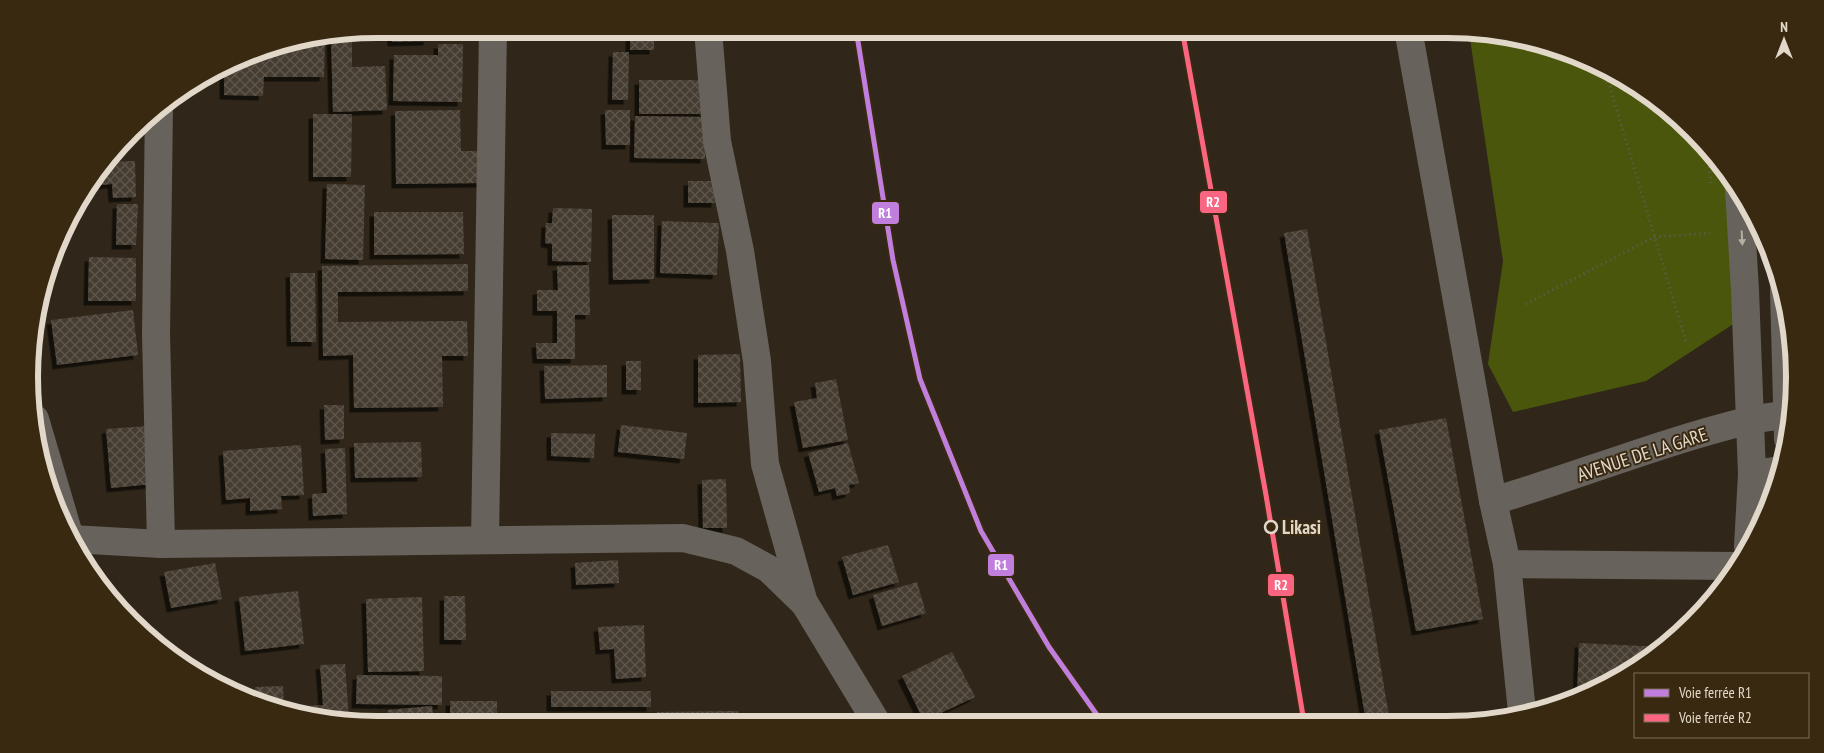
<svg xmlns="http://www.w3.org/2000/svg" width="1824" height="753" viewBox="0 0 1824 753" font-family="'PT Sans Narrow',sans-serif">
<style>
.park{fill:#49560c}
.building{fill:url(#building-cross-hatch);filter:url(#shadow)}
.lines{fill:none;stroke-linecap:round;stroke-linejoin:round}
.path{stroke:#635d56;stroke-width:3;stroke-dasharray:1 4;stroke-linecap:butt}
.street{stroke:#68625c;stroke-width:28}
.rail{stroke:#68625b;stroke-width:4}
.rail-1-casing{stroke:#392911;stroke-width:9}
.rail-2-casing{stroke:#392911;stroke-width:9}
.rail-1{stroke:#c07fdc;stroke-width:5}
.rail-2{stroke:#fa6682;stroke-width:5}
.oneway{fill:#b7afa4}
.stop-dot{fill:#392911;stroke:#e2d8ca;stroke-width:2.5}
.labels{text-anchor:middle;stroke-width:4;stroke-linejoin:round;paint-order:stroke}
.street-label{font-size:19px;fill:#e2d8ca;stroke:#392911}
.stop-label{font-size:19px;font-weight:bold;fill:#e2d8ca;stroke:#392911;text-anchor:start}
.rim{fill:none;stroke:#e2d8ca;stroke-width:6}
.line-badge{stroke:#392911;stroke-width:2}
.badge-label{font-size:14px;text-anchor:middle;font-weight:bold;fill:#fff}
</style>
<defs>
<pattern id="building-cross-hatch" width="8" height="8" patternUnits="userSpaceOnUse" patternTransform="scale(1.25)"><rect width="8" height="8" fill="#453d32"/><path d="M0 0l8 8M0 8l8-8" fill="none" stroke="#60584e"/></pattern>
<filter id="shadow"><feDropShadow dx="-4.5" dy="4.5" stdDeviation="0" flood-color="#0009"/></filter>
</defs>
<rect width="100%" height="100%" fill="#30271a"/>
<polygon class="park" points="1469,32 1559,47 1621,75 1677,115 1723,165 1732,178 1738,321 1646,381 1513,412 1488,364 1503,261"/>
<g class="building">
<polygon points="391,29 428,29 428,41 392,42"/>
<rect x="537" y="29" width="17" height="6"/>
<rect x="630" y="29" width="24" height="21"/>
<polygon points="352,36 352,67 385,66 387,110 333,112 331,37"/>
<polygon points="325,37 324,77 264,77 263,96 224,95 224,66 264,47"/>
<polygon points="438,44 463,44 462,102 393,101 394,55 438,55"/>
<polygon points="613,52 629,52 628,100 612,100"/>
<rect x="639" y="80" width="65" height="34"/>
<polygon points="460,110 461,151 481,151 481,183 396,184 395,111"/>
<polygon points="605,110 630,110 630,145 606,145"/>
<polygon points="313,114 352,114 351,177 313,177"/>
<polygon points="635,116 705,117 705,159 634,158"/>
<polygon points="135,161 136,197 113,198 112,184 100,185 99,173 109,162"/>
<rect x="688" y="181" width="28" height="22"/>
<polygon points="327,184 365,185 363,260 325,259"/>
<polygon points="117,204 138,204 136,245 116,245"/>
<polygon points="553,208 592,209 591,262 552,261 552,244 545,243 546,223 552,223"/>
<polygon points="374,212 463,212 464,254 374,255"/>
<polygon points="612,215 654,215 654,279 613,280"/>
<polygon points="662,221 719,223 717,275 660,273"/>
<polygon points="1307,229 1390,722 1366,722 1284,233"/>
<polygon points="89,257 136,258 136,301 88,301"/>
<polygon points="468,264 468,291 338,292 338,322 467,321 468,356 442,356 443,407 354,408 353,355 323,356 322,266"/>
<polygon points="589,265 590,315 575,315 575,359 537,359 536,343 557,343 557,311 537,311 537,290 558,290 557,266"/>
<polygon points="290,273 315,273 316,342 291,342"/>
<polygon points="133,310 138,355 57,365 51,320"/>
<polygon points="740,354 741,402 698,403 698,355"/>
<rect x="626" y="361" width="15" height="29"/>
<polygon points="607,365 607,397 545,399 544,366"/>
<polygon points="836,379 848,440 803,448 794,402 817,398 815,383"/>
<polygon points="324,405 344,405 344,439 325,440"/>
<polygon points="1446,418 1483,619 1416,631 1379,430"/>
<polygon points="621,425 687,433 684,459 618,452"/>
<polygon points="148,426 153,484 111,488 106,429"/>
<polygon points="551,433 595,434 594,458 551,456"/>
<polygon points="421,442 422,477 355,478 354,443"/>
<polygon points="848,443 859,483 849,485 850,493 837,496 835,488 819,492 808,453"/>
<polygon points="301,445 304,495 281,496 282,509 250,511 250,498 226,500 223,451"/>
<polygon points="345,448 347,514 313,516 312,494 327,493 325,449"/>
<polygon points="726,479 727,528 703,528 702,480"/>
<polygon points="888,545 899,582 853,595 842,557"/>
<polygon points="618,560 619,583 576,585 575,563"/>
<polygon points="215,563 222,599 171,608 164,572"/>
<polygon points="917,582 926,613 882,626 873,595"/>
<polygon points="298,591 304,644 245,651 239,597"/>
<polygon points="444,596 465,596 466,640 444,640"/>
<polygon points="422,597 424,671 368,672 366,599"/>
<polygon points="644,625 646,677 616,679 614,649 600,650 598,627"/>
<polygon points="1579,643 1664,647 1601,689 1577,696"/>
<polygon points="952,652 975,697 924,721 902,676"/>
<polygon points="345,664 349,720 265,706 249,697 255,697 255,687 283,686 284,707 323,705 320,665"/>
<polygon points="357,675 442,676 442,705 356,704"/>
<rect x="551" y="691" width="100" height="16"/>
<rect x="450" y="701" width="47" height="23"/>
<polygon points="432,706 434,724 389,724 388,710"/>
<polygon points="738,711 738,723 657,723 657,712"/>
<polygon points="779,716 780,723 750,723 749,717"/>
</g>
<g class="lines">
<g class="path">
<polyline points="1591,62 1607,83"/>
<polyline points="1604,67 1686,342"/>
<polyline points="1707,147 1711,184"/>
<polyline points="1526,304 1654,237 1714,233"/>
</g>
<g class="street">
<polyline points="708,29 717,141 740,251 757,361 765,464 804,603"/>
<polyline points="1408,29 1493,501 1507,564 1522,712"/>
<polyline points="159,107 156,334 161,544"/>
<polyline points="1739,190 1745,290 1752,474 1748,546"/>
<polyline points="1784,291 1788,439"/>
<polyline points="35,419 70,538"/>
<polyline points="1752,474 1781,470"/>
<path d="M1493,501c85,-25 168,-59 254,-80 15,-4 31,-5 46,-7"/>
<polyline points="71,539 161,544 683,538 736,551 769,569 805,604 877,723"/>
<polyline points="485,540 493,29"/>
<polyline points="1507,564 1738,566"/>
</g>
<polyline class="rail" points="856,29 893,260 920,379 981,531 1049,647 1102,722"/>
<defs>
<polyline id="rail-1" points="856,29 893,260 920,379 981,531 1049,647 1102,722"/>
<polyline id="rail-2" points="1182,29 1266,495 1304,722"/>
</defs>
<use href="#rail-1" class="rail-1-casing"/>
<use href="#rail-2" class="rail-2-casing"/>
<use href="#rail-1" class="rail-1"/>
<use href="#rail-2" class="rail-2"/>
</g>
<defs><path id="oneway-solid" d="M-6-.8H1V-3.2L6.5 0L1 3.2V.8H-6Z" transform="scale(1.25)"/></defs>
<use class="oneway" href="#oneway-solid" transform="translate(1742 238) rotate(87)"/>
<circle class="stop-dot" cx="1271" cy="527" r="6"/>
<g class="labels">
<g class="street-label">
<text transform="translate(1642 454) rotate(-18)" y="7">AVENUE DE LA GARE</text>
</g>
<g class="stop-label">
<text x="1282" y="534">Likasi</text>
</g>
</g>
<path d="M0 0H1824V753H0ZM377 38H1447A339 339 0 0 1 1786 377V377A339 339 0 0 1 1447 716H377A339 339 0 0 1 38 377V377A339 339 0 0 1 377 38Z" fill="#392911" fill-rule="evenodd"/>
<path class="rim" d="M377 38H1447A339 339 0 0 1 1786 377V377A339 339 0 0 1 1447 716H377A339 339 0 0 1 38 377V377A339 339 0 0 1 377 38Z"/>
<g class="line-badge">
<rect x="1199" y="190" width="29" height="24" rx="5" fill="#fa6682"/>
<rect x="871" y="201" width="29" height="24" rx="5" fill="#c07fdc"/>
<rect x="987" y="553" width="28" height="24" rx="5" fill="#c07fdc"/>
<rect x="1267" y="573" width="28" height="24" rx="5" fill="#fa6682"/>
</g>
<g class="badge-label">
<text x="1213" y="207">R2</text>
<text x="885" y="218">R1</text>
<text x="1001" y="570">R1</text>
<text x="1281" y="590">R2</text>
</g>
<rect x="1634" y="673" width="175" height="65" fill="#392911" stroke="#7d6f5b"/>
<rect x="1644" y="689" width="25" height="8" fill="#c07fdc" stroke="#7d6f5b"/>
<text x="1679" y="698" font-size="15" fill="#e2d8ca">Voie ferrée R1</text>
<rect x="1644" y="714" width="25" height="8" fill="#fa6682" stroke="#7d6f5b"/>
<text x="1679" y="723" font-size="15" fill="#e2d8ca">Voie ferrée R2</text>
<g transform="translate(1784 40)" stroke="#392911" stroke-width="4" paint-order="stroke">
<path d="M0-4L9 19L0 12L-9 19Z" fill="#e2d8ca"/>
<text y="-8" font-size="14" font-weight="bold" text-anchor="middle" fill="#e2d8ca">N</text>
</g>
</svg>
